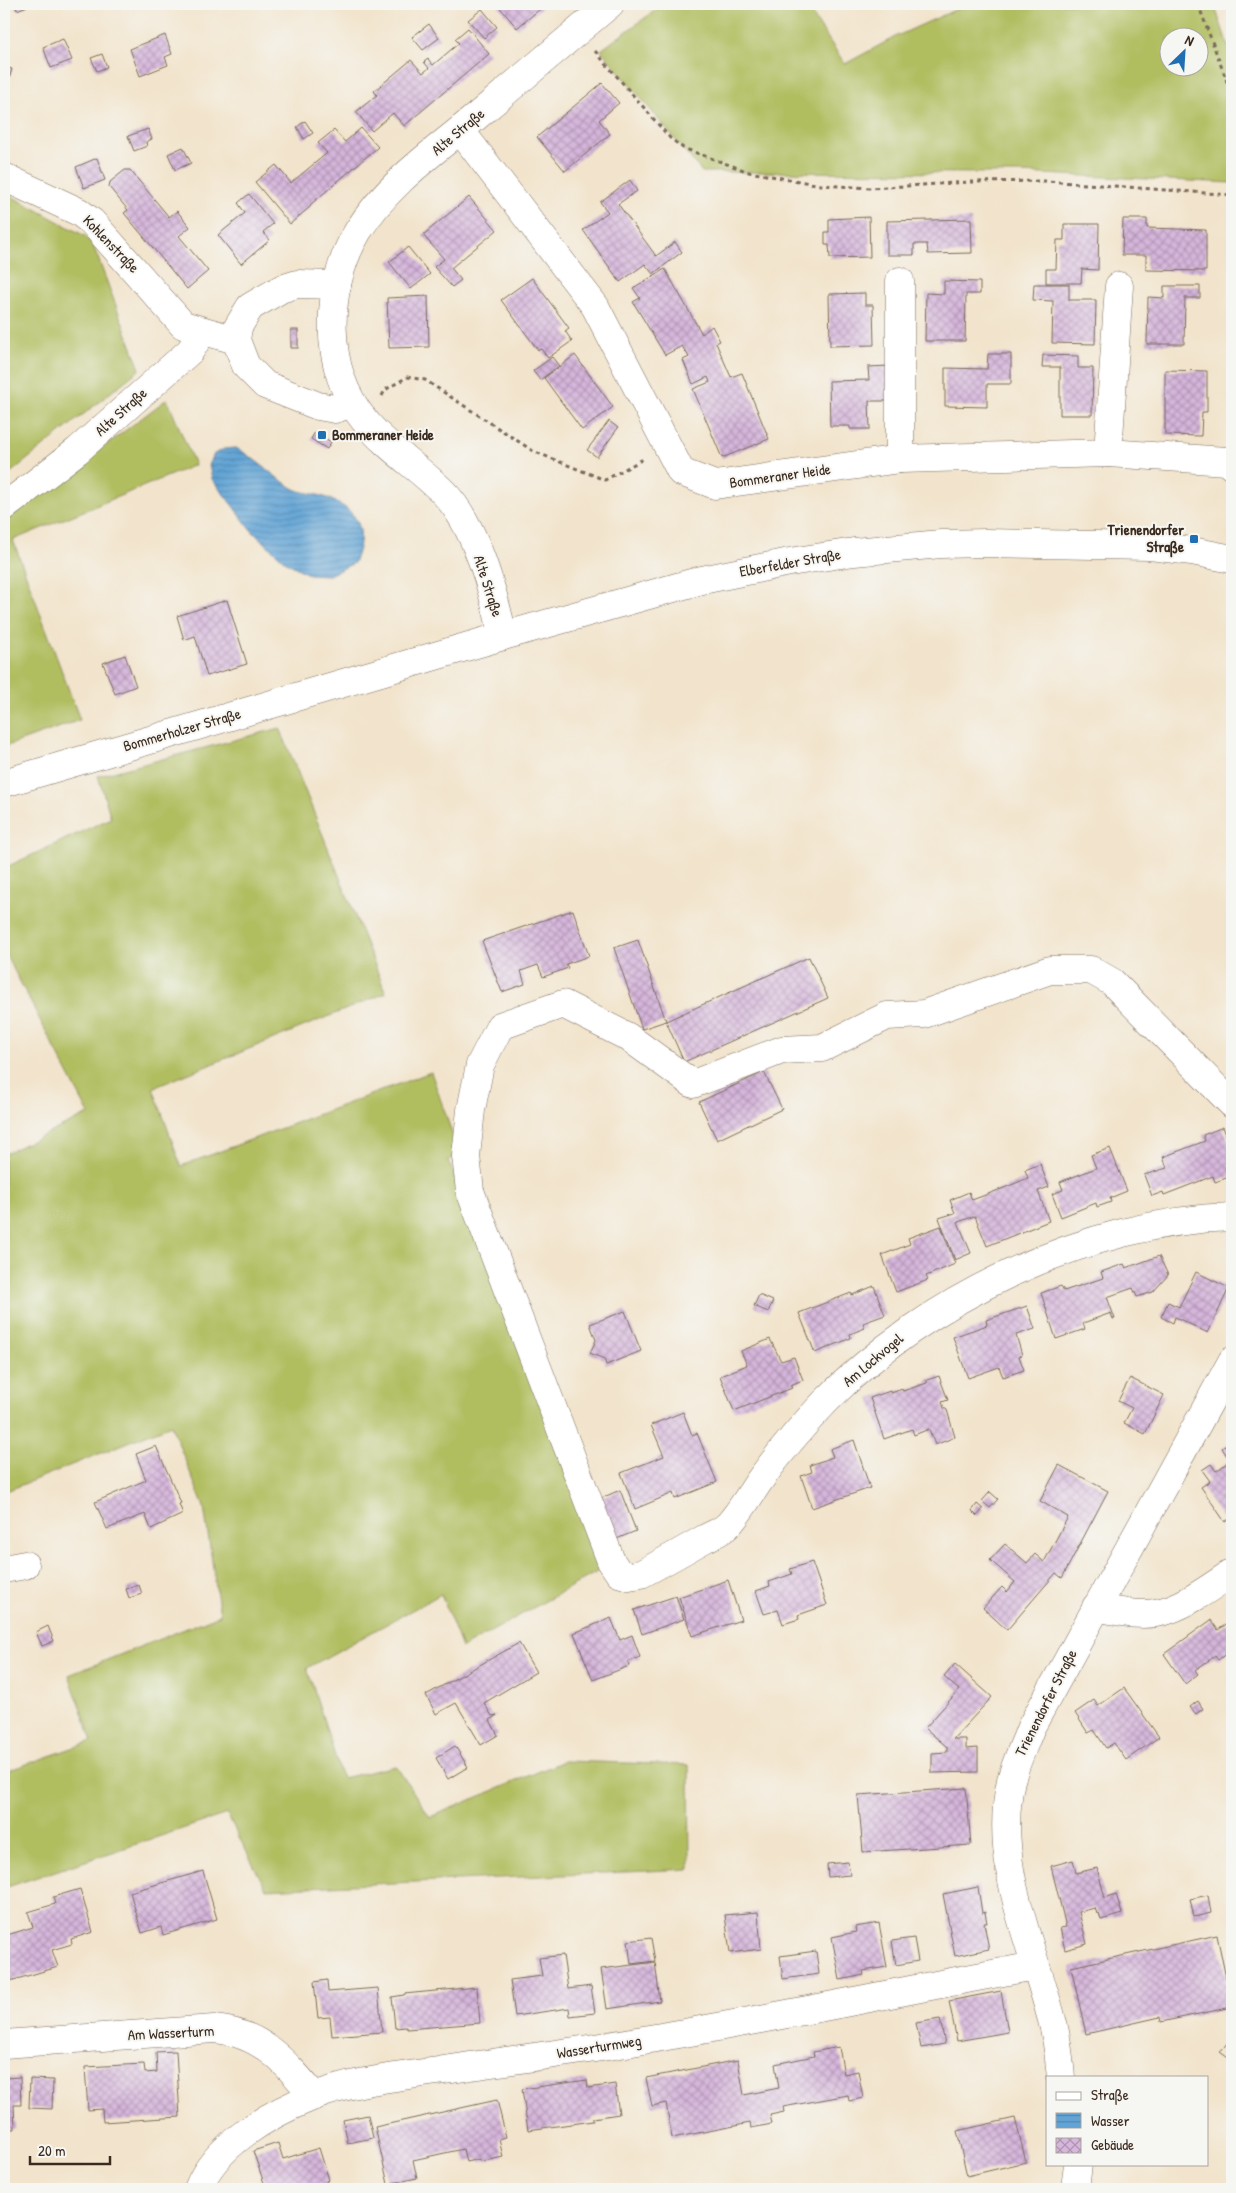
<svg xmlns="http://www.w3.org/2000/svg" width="1236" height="2193" viewBox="0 0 1236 2193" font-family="'Patrick Hand',sans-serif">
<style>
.grass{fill:#b1be60;stroke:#76743f;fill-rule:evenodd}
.water{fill:url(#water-rules);stroke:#4e677a}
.building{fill:url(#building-cross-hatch)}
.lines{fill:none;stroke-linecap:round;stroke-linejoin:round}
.minor-casing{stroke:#7b6b5b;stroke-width:29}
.major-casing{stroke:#7b6b5b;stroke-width:29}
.path{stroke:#7b6b5b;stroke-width:3;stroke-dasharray:4 4;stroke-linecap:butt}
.minor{stroke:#fff;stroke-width:28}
.major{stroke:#fff;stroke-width:28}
.poi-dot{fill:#1f6fb2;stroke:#f6f6f2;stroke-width:2}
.labels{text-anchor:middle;stroke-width:4;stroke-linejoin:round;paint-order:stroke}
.street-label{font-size:15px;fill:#3b2a1e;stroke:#f6f6f2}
.poi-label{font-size:15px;font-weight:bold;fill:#3b2a1e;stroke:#f6f6f2;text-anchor:start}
</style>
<defs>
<pattern id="water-rules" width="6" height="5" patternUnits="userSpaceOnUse" patternTransform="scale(1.25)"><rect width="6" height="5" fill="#62a4d6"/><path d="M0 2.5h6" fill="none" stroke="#5286ad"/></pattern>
<pattern id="building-cross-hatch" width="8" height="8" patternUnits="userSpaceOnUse" patternTransform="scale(1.25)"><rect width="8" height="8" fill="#d6b6dc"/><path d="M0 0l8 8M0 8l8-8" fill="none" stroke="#af94b2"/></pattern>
</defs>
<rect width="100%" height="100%" fill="#f6f6f2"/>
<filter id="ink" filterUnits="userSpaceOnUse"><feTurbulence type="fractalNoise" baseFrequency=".02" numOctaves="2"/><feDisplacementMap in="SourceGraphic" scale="10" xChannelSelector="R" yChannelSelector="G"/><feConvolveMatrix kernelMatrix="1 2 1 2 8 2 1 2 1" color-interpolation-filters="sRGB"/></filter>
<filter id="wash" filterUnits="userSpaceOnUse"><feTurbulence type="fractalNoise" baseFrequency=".0096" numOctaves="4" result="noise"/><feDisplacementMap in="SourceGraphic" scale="20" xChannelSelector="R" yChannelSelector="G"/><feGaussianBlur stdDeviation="1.12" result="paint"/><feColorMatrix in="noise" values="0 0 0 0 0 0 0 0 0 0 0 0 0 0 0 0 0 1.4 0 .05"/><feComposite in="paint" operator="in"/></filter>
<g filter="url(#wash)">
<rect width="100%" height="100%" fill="#f2e4cc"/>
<g class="grass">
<path d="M664,4h141l40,60 52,-28 71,-32h246l18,53v126l-211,-10 -319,-1 -101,-122zM1168,38h30v30h-30z"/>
<polygon points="4,192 85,236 93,245 140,369 4,478"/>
<polygon points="167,399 195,465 13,540 80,720 4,747 4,522"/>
<polygon points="280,728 386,993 153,1088 181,1166 431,1072 460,1156 448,1160 604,1568 462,1648 441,1594 307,1668 342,1778 396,1766 430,1817 564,1761 689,1765 690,1869 266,1889 227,1814 4,1888 4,1772 92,1741 69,1675 220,1615 204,1507 171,1425 4,1492 4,1154 89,1114 4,951 4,868 111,818 98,776"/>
</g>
<path class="water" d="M236,448c21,11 36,28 57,40 9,5 19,5 29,8 36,13 47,32 32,67l-25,12 -21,-1 -22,-12 -34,-31 -40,-52 -3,-14 5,-11 10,-5z"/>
<g id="blocks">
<g class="building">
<polygon points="14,4 26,4 27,6 17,10"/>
<polygon points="497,4 546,4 517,28"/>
<polygon points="482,9 497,27 484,38 468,20"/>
<polygon points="429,24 439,38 423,50 412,37"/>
<polygon points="468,28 489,54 404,126 393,113 372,131 356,112 377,95 374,91 411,60 423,73 429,68 424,62 428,59 433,65 459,43 455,39"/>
<polygon points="165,35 172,54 165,57 168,65 140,76 130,49"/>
<polygon points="63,39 72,60 51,68 43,47"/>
<polygon points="102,54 107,67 97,71 91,58"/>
<polygon points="4,67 12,69 4,97"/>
<polygon points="602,83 619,103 599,120 610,134 565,171 537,137"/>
<polygon points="305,121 313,133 304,139 297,127"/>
<polygon points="361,128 378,147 310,205 311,206 290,224 255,182 276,165 291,183 327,153 318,143 334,130 345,142"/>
<polygon points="148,129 152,139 146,142 147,146 134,151 128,136"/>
<polygon points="183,147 191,163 175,170 168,154"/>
<polygon points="97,158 105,180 84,188 76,167"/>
<polygon points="125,170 130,170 169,217 177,211 190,227 179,236 208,271 187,289 124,213 128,210 109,187 110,182"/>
<polygon points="630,180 637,191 618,204 656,256 675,242 682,252 653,274 645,264 620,282 583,230 608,212 600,202"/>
<polygon points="249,194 273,224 263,232 270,240 241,264 218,235 245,213 238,203"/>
<polygon points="469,197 497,230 451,268 461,280 452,287 434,267 444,259 423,235"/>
<polygon points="869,217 870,257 830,258 829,245 825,245 825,232 829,232 829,219"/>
<polygon points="971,219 972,253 928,254 927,244 914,244 914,255 887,255 887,221"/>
<polygon points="1123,219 1147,219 1147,228 1206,230 1206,271 1146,270 1146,255 1122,255"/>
<polygon points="1064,224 1099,224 1098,270 1082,269 1081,283 1046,283 1046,269 1056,269 1057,240 1064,240"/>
<polygon points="408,247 430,274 411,289 389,262"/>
<polygon points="665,269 702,334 712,326 720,341 716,343 731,377 742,373 769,439 722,458 693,389 710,382 708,377 693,384 683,360 689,357 682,346 665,355 633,302 640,298 633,288"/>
<polygon points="532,278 569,328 565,331 572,341 548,358 541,349 538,350 501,300"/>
<polygon points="944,281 980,282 980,294 966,294 965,341 925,341 926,293 944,294"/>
<polygon points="1034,284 1069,284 1069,300 1096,300 1095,344 1052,343 1053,301 1033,300"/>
<polygon points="1164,286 1200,286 1200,298 1185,298 1184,344 1147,344 1148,297 1164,298"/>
<polygon points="865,293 865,305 873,305 874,345 830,346 829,294"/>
<polygon points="428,296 429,347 389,348 387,298"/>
<rect x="291" y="330" width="7" height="18"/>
<polygon points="988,354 1011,354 1011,384 987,384 987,407 945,406 945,368 987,369"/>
<polygon points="575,355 613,407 582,430 544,378"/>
<polygon points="1043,355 1078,356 1078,368 1093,368 1092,415 1060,415 1060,367 1042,367"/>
<polygon points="552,357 559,366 540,380 533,371"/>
<polygon points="889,366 890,401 869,401 870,429 850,429 850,426 830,426 829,381 869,380 868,367"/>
<polygon points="1165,370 1207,371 1207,412 1202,412 1201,436 1165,435"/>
<polygon points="609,421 618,428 597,457 587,450"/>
<polygon points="315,432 331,442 327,449 311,439"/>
<polygon points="227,600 247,664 207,676 195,636 184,640 177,616"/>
<polygon points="125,655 136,686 115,694 103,663"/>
<polygon points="573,910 589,956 566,964 568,968 543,977 538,965 521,971 525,984 502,992 482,941"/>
<polygon points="638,940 666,1021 642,1029 614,948"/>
<polygon points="809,957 828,998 684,1062 666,1021"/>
<polygon points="764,1072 782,1109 717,1140 699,1102"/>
<polygon points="1223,1127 1232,1150 1232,1176 1215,1182 1213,1176 1164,1195 1163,1192 1152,1196 1144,1175 1167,1168 1163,1157 1205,1141 1203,1135"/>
<polygon points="1110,1148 1127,1191 1110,1198 1111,1202 1097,1207 1096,1203 1061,1217 1052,1194 1063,1190 1060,1182 1096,1168 1091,1155"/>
<polygon points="1040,1164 1049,1187 1038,1191 1049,1221 987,1246 975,1216 958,1222 971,1253 955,1260 939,1218 955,1213 950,1200 969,1192 972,1200 1004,1188 1028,1178 1025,1170"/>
<polygon points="941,1226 955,1264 926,1276 928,1280 896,1292 882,1255 910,1244 908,1238"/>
<polygon points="1159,1256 1168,1275 1153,1292 1137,1297 1133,1288 1107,1297 1115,1319 1113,1319 1111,1313 1083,1323 1085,1329 1056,1339 1041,1293 1061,1286 1064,1291 1103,1278 1101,1272 1124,1264 1126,1268"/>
<polygon points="1196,1272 1229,1288 1208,1333 1175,1317 1173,1323 1161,1317 1168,1302 1179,1307"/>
<polygon points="874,1286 885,1315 863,1323 865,1328 850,1334 851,1338 815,1353 799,1313 851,1293 852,1295"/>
<polygon points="759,1295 773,1301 768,1312 754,1306"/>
<polygon points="1027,1306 1035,1329 1016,1335 1022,1355 1019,1356 1024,1370 1003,1377 999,1367 968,1378 953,1337 987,1325 986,1320"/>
<polygon points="625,1311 641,1351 606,1365 604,1359 590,1353 596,1340 590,1324"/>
<polygon points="770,1339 781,1361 794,1357 803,1380 790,1385 792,1388 734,1411 720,1376 747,1365 741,1351"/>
<polygon points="939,1376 948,1400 942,1402 944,1408 947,1410 955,1437 935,1445 929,1429 914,1435 912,1429 884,1439 870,1398 890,1391 891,1393 902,1389 903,1391 927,1383 927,1380"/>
<polygon points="1130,1378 1164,1395 1145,1434 1124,1423 1132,1408 1118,1401"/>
<polygon points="683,1412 692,1435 697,1433 717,1482 675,1499 673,1493 635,1509 621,1473 664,1456 651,1425"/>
<polygon points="854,1440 870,1488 812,1508 801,1476 812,1472 810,1465 833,1457 830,1449"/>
<polygon points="1232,1441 1232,1517 1225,1522 1201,1487 1210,1481 1202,1470 1211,1464 1216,1471 1230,1461 1222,1448"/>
<polygon points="156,1446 181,1503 179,1504 183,1514 151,1529 145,1514 107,1529 95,1502 146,1480 136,1454"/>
<polygon points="1059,1465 1108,1491 1062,1578 1056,1573 1007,1630 983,1608 1002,1587 1007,1592 1015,1582 990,1560 1005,1544 1027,1563 1035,1554 1044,1562 1068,1517 1040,1501"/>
<polygon points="620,1490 636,1531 609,1542 597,1500"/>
<polygon points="990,1492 998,1499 990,1508 982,1501"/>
<polygon points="977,1504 983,1509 977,1516 972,1511"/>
<polygon points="812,1562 827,1605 798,1615 799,1619 783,1624 778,1610 764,1614 756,1591 770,1586 769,1582 792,1574 790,1569"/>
<polygon points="728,1580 741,1620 692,1636 679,1597"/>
<polygon points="139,1585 142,1594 129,1598 126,1589"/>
<polygon points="676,1596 684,1619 642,1634 634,1610"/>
<polygon points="611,1618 620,1640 632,1635 640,1657 628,1662 629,1666 593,1680 574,1633"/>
<polygon points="1211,1620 1218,1630 1232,1620 1232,1649 1218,1660 1215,1656 1195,1670 1198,1674 1185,1684 1164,1654"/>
<polygon points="48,1626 54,1641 42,1646 36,1632"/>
<polygon points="519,1643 536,1672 484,1703 492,1716 497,1715 490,1720 498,1735 481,1745 456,1703 436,1714 426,1695"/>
<polygon points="955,1664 992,1697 953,1739 966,1739 966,1749 978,1748 978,1772 932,1773 932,1753 947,1752 947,1747 925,1728 959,1690 944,1677"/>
<polygon points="1124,1688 1159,1737 1126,1760 1114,1743 1106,1748 1094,1730 1088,1733 1075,1713 1094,1700 1098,1706"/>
<polygon points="1198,1701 1203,1709 1196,1714 1190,1707"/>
<polygon points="455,1746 468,1767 448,1779 436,1758"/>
<polygon points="966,1788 971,1845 863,1852 858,1795"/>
<polygon points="1073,1860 1076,1873 1097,1868 1105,1898 1116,1894 1122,1914 1101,1920 1099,1913 1097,1914 1095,1908 1079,1912 1087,1944 1065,1950 1060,1928 1066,1927 1051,1866"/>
<polygon points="848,1862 850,1875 828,1877 827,1864"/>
<polygon points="203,1871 217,1919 163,1935 161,1927 142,1933 130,1892"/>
<polygon points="978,1887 982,1913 985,1912 986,1918 987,1923 984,1923 989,1949 955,1956 943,1894"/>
<polygon points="80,1889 93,1932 71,1939 72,1944 52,1950 58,1967 10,1981 4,1961 4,1936 33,1927 28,1912 55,1904 53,1897"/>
<polygon points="1208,1895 1211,1913 1194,1917 1190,1899"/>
<polygon points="758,1912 761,1949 730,1953 725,1915"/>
<polygon points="879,1923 887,1967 863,1971 864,1975 840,1980 832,1937 856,1932 855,1927"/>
<polygon points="1217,1935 1232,2007 1161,2022 1160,2017 1086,2034 1071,1967"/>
<polygon points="651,1938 655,1961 631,1964 628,1941"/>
<polygon points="914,1938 918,1961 896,1965 892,1941"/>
<polygon points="816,1951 819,1974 783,1979 780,1956"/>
<polygon points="563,1955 568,1989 591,1986 595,2013 570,2016 569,2008 515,2016 510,1980 542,1976 539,1958"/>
<polygon points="655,1962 660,2001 607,2009 601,1969"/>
<polygon points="327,1980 328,1992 378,1988 382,2032 332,2036 330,2017 318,2018 314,1982"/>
<polygon points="477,1987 480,2023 407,2029 406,2027 395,2028 392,1997 404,1995 404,1994"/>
<polygon points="1001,1991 1008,2032 957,2041 949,2001"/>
<polygon points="940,2019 945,2044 921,2048 916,2023"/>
<polygon points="1228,2042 1232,2045 1231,2060 1220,2052"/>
<polygon points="839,2047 844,2074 858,2071 863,2098 849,2101 848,2095 783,2107 784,2112 770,2115 772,2124 751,2128 750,2123 672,2138 666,2103 652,2106 646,2078 738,2060 744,2095 779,2088 775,2064 814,2056 813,2052"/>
<polygon points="176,2051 180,2117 103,2122 102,2109 88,2110 85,2067 144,2064 145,2073 157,2072 156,2052"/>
<polygon points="20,2077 21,2105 14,2105 15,2129 4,2129 4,2078"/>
<polygon points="30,2079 53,2080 52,2109 29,2108"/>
<polygon points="587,2080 588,2088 615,2084 619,2114 593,2118 593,2121 528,2130 522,2089"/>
<polygon points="497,2100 506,2137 499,2139 503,2157 480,2162 479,2159 466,2162 463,2149 413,2160 417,2178 388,2184 375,2127"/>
<polygon points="368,2115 373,2138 348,2143 343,2120"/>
<polygon points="1015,2118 1026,2162 967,2176 957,2131"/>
<polygon points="278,2143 283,2159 319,2148 329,2180 326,2181 329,2189 266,2189 253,2151"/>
</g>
</g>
</g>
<g filter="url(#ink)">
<use href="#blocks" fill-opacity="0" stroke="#7b6b5b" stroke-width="1"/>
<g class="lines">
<defs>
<g id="minor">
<polyline points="460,130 595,306 681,472 715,485 900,459 1108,453 1226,461 1232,466"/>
<polyline points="4,177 79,212 92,222 183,325 236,340"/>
<polyline points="337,285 297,284 281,289 250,307 238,327 236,340 246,366 265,385 318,406 335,409 352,403"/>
<polyline points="1108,453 1119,286"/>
<polyline points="900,459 900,281"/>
<polyline points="4,507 77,451 190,351 202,332"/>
<path d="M503,636c-10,-45 -27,-111 -60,-144 -25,-25 -55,-43 -78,-71 -43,-51 -41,-134 -7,-190 28,-45 73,-77 113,-110 46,-39 93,-78 139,-117"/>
<path d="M1232,1104l-120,-122 -21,-12h-41l-126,44 -37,2 -65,32 -40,2 -89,34 -65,-47 -65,-33 -63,22 -20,39 -9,45 -5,46 4,35 141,370 8,12 10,3 12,-2c21,-11 42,-23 63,-35 7,-4 17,-7 23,-13 10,-9 24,-33 33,-46 20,-28 41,-53 65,-78 100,-103 263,-181 407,-185"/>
<polyline points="4,1569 25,1565"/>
<path d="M1096,1607c23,5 49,11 72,3 23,-8 44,-24 64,-37"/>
<path d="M4,2044l210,-15c48,4 71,33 100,67"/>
<path d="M1061,2077c-2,-18 -3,-35 -8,-53 -20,-80 -61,-159 -42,-244 5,-18 13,-35 20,-53l201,-366"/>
<path d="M198,2189c17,-44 71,-75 114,-92 41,-16 84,-20 126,-26 65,-10 130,-18 194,-29 135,-22 269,-51 403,-76"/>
<polyline points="1075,2189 1078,2164"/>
</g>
<polyline id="major" points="4,783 503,636 702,580 790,562 854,552 941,544 986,543 1150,546 1192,551 1232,559"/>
</defs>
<use href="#minor" class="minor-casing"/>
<use href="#major" class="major-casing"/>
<g class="path">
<polyline points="1198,4 1232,95"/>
<polyline points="595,51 670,138 683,148 749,172 821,185 871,188 971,182 1047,181 1232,195"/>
<polyline points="382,396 385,390 407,377 425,380 533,451 605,480 645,458"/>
</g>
<use href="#minor" class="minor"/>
<use href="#major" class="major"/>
</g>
</g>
<g class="poi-dot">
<rect x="317" y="430" width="10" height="10" rx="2.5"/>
<rect x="1189" y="534" width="10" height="10" rx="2.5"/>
</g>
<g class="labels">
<g class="street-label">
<text transform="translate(458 132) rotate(-40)" y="5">Alte Straße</text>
<text transform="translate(111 244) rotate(46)" y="5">Kohlenstraße</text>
<text transform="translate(121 412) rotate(-42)" y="5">Alte Straße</text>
<text transform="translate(780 476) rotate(-8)" y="5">Bommeraner Heide</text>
<text transform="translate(790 563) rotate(-10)" y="5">Elberfelder Straße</text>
<text transform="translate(488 586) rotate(72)" y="5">Alte Straße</text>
<text transform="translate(182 730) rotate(-16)" y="5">Bommerholzer Straße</text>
<text transform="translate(873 1360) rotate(-40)" y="5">Am Lockvogel</text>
<text transform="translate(1046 1703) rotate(-63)" y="5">Trienendorfer Straße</text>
<text transform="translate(171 2033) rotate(-3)" y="5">Am Wasserturm</text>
<text transform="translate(599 2047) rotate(-9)" y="5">Wasserturmweg</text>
</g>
<g class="poi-label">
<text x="332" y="440">Bommeraner Heide</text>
<text x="1184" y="535" text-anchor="end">Trienendorfer<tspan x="1184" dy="17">Straße</tspan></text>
</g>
</g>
<rect width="1236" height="2193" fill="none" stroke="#f6f6f2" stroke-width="20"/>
<rect x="1046" y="2076" width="162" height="90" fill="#f6f6f2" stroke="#aba49d"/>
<rect x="1056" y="2092" width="25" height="8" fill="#ffffff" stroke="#aba49d"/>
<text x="1091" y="2100" font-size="15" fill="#3b2a1e">Straße</text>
<rect x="1056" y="2113" width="25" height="15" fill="url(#water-rules)" stroke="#aba49d"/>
<text x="1091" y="2126" font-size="15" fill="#3b2a1e">Wasser</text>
<rect x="1056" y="2138" width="25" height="15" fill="url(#building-cross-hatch)" stroke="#aba49d"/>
<text x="1091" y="2150" font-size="15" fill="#3b2a1e">Gebäude</text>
<g transform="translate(1184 52) rotate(25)"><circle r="24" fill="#f6f6f2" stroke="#aba49d"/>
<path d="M0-4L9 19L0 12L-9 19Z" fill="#1f6fb2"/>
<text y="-8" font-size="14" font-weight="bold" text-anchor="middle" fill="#3b2a1e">N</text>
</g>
<path d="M30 2156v8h80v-8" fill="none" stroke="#3b2a1e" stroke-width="2.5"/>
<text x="38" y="2156" font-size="15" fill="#3b2a1e" stroke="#f6f6f2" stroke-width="4" paint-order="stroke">20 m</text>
</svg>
